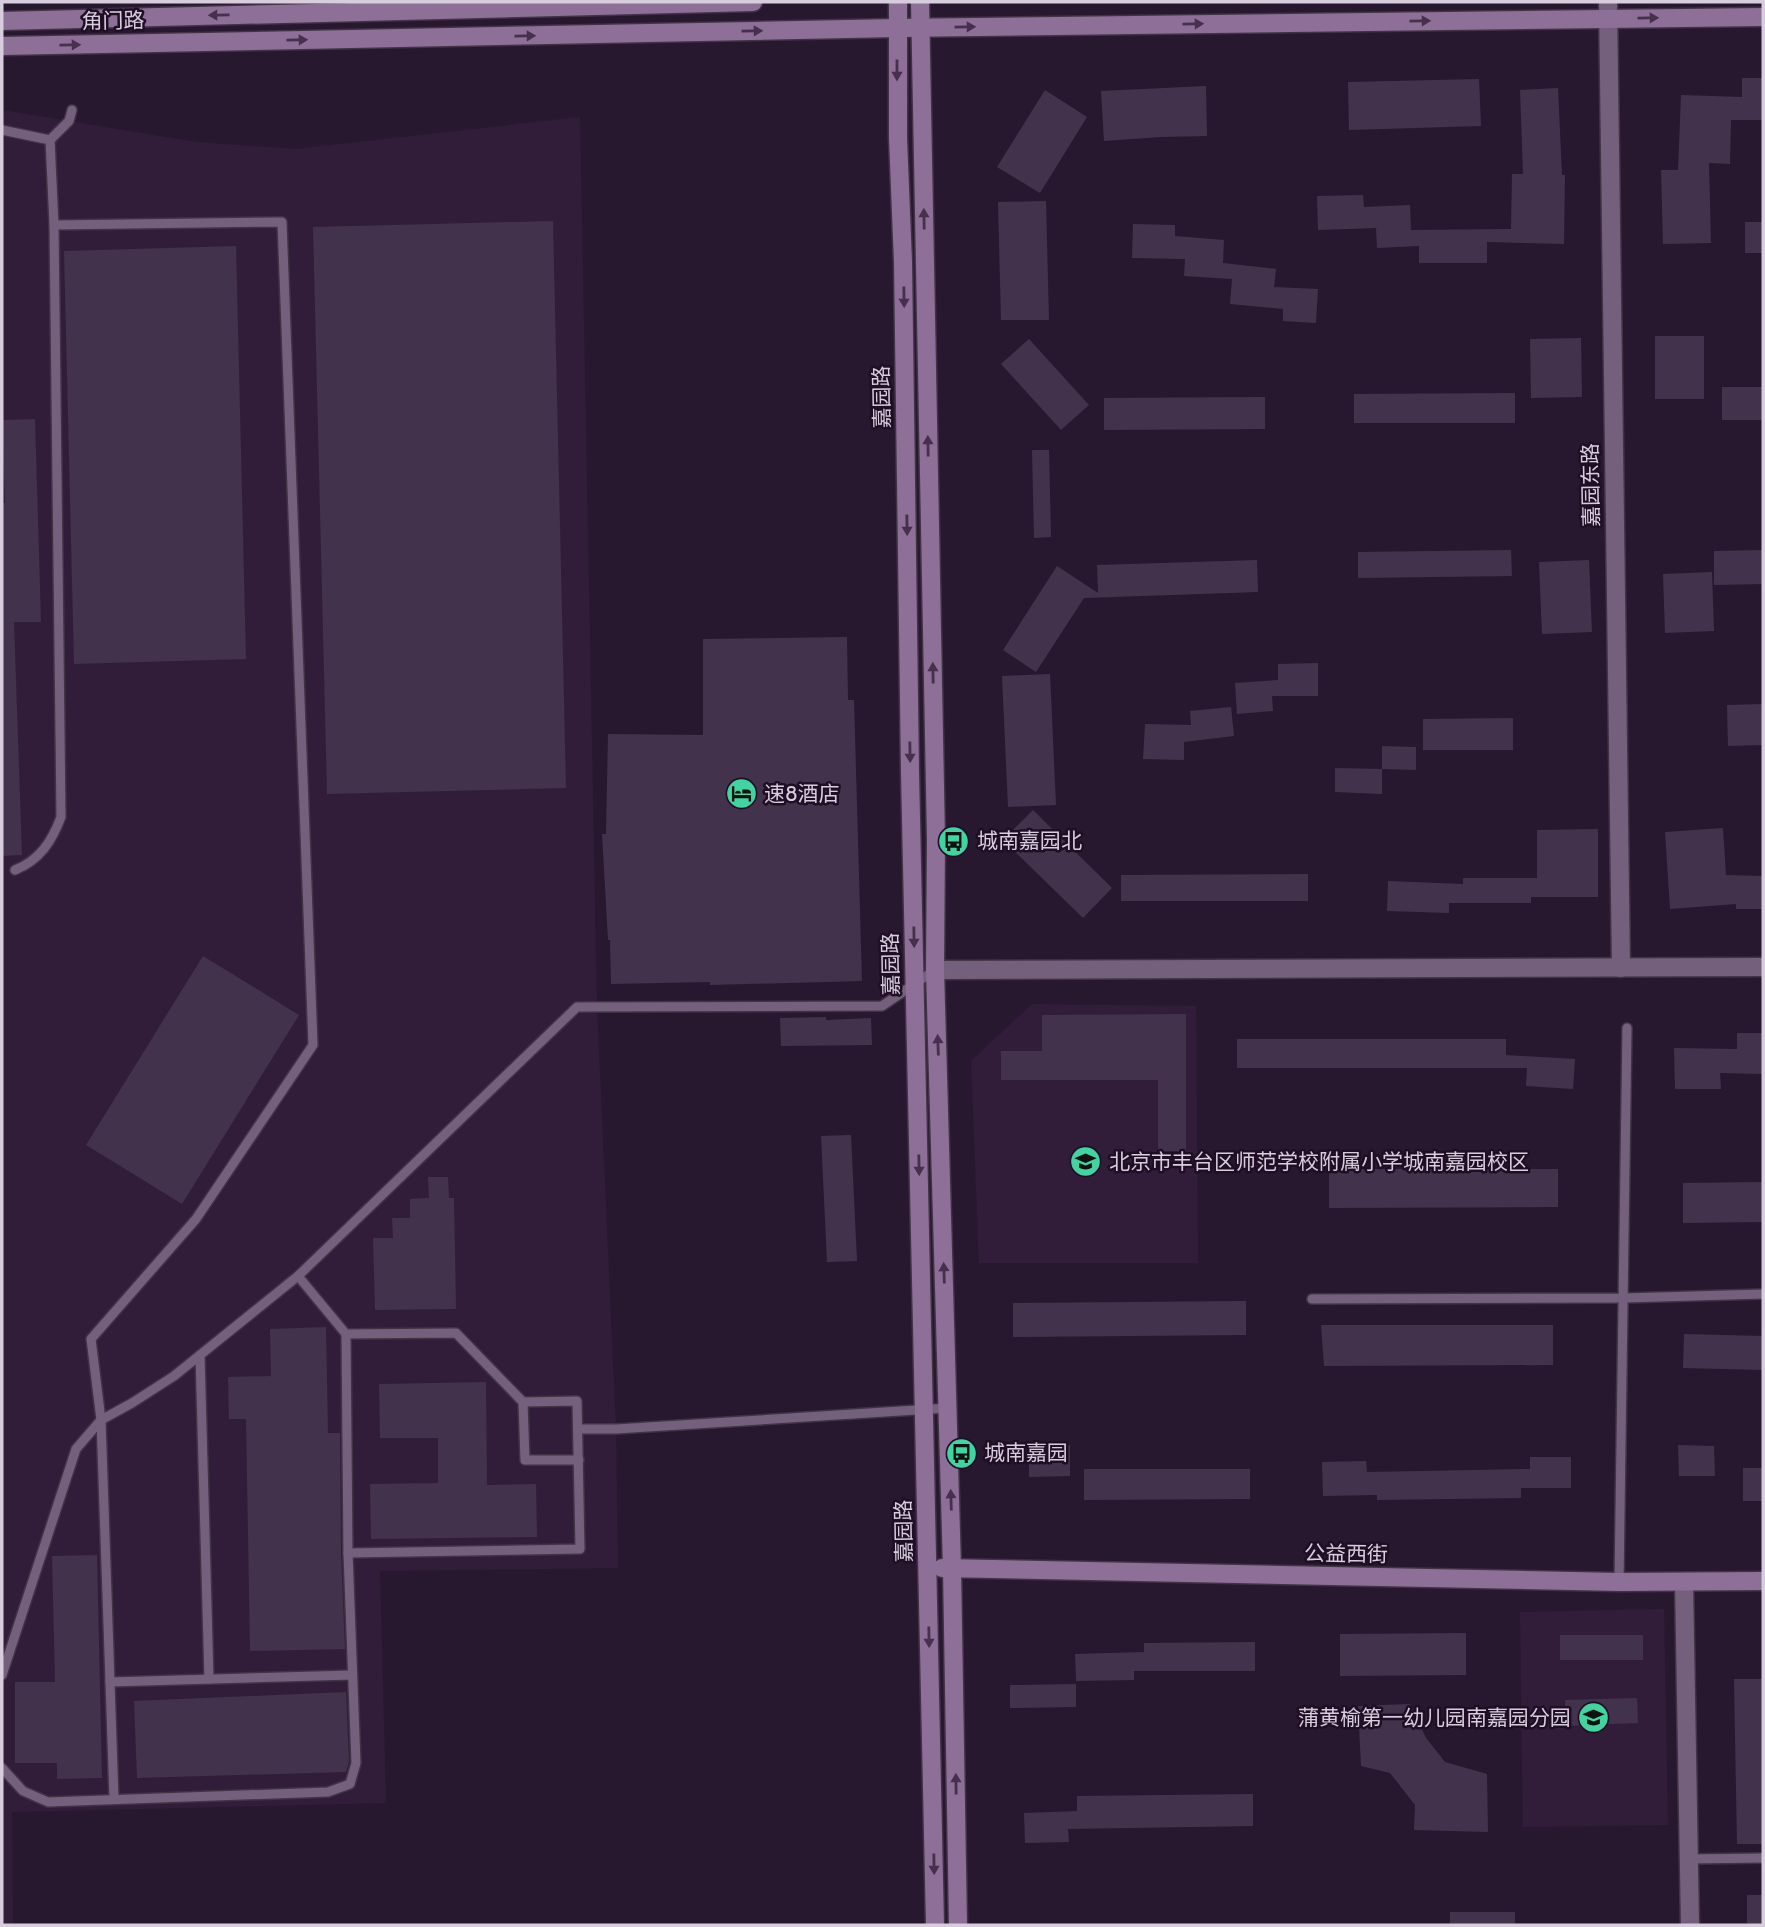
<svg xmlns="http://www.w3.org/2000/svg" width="1765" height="1927" viewBox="0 0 1765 1927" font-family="Cabin,'Noto Sans SC',sans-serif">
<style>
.built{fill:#311d3a}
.building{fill:#43324b}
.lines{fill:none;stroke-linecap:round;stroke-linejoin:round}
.lane-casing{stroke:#413346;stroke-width:12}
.street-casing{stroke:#413346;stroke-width:21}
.secondary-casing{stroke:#413346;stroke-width:21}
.lane{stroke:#74607c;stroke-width:9}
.street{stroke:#74607c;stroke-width:18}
.secondary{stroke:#8d6f98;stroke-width:18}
.oneway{fill:#46304d}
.labels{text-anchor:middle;stroke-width:5;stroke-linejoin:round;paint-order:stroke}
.street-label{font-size:21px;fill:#d7cddc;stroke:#1f0e25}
.poi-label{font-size:21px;fill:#d7cddc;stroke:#1f0e25;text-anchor:start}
</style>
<rect width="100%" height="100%" fill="#28182f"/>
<g class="built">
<polygon points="2,110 196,142 296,149 580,117 597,1007 616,1429 618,1568 380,1571 386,1803 12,1812 13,1925 2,1925"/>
<polygon points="1032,1004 1196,1006 1198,1263 979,1263 971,1061"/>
<polygon points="1664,1609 1668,1825 1523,1827 1520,1612"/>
</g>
<g class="building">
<polygon points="1742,78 1763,78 1763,120 1731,120 1730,164 1709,163 1711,243 1663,244 1661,170 1678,170 1681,95 1742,97"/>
<polygon points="1479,79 1481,126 1349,130 1348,82"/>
<polygon points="1206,86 1207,136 1161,137 1104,141 1101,91"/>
<polygon points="1558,88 1562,175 1565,175 1564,244 1487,242 1487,263 1419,263 1419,246 1377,248 1376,228 1318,230 1317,196 1363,195 1364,207 1410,205 1411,230 1511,229 1512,174 1523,174 1520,90"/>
<polygon points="1045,90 1087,117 1040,193 997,167"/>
<polygon points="1046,201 1049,320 1001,320 998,202"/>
<polygon points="553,221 566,788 327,794 313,227"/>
<rect x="1745" y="222" width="18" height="31"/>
<polygon points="1133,224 1175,225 1175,236 1224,240 1223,263 1276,269 1274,287 1318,289 1316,323 1283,321 1283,309 1230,304 1232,279 1184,276 1185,259 1132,258"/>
<polygon points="236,246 246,659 74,664 64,251"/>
<rect x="1655" y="336" width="49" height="63"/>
<polygon points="1581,338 1582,397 1531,398 1530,339"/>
<polygon points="1029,339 1089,405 1061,430 1001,364"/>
<rect x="1722" y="387" width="41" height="33"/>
<polygon points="1515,393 1515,423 1354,423 1354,394"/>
<polygon points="1265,397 1265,429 1104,430 1104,398"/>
<polygon points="35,419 41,622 14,622 22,855 2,856 2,503 5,503 2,420"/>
<polygon points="1032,450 1049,450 1051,537 1034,538"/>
<polygon points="1511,550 1512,576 1358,578 1358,552"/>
<polygon points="1763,550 1763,584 1714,585 1714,551"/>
<polygon points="1257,560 1258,592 1084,598 1036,672 1003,650 1057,566 1098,593 1097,565"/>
<polygon points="1589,560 1592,632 1542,634 1539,562"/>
<polygon points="1712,572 1714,631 1665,633 1663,574"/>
<polygon points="847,637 848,700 854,700 862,981 710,985 710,982 611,984 610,940 608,940 602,834 606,834 608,734 703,735 703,639"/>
<polygon points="1318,663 1318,696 1272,696 1273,711 1237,714 1235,683 1278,680 1278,664"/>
<polygon points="1050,674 1056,805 1008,807 1002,676"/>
<polygon points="1763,704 1763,745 1728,746 1727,705"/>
<polygon points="1231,707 1234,736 1184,742 1184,760 1143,759 1145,724 1191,725 1190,711"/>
<polygon points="1513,718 1513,750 1423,750 1423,719"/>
<polygon points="1382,746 1416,747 1416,770 1382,769"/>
<polygon points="1335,768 1382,769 1382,794 1335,792"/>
<polygon points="1033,810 1112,888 1083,918 1003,840"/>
<polygon points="1723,828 1726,875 1763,876 1763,909 1736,909 1736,904 1670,909 1665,832"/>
<polygon points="1598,829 1598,897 1531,897 1531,903 1449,903 1449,913 1387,911 1388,881 1463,884 1463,878 1537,878 1537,830"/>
<polygon points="1308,874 1308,901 1121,901 1121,875"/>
<polygon points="203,956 299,1015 182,1204 86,1145"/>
<polygon points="1186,1014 1186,1151 1158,1151 1158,1080 1001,1080 1001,1051 1042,1051 1042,1015"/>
<polygon points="826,1017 826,1020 871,1018 872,1045 781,1046 780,1018"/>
<polygon points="1737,1033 1763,1033 1763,1074 1720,1073 1721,1089 1675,1089 1674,1048 1737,1049"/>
<polygon points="1237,1039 1506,1039 1506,1055 1575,1059 1573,1089 1526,1086 1527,1068 1237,1068"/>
<polygon points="851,1135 857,1261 827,1262 821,1136"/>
<polygon points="1329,1169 1558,1169 1558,1207 1329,1208"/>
<polygon points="428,1177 448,1177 449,1198 454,1198 456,1309 375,1310 373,1238 393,1238 392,1218 410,1218 410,1199 429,1198"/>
<polygon points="1763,1182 1763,1222 1683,1223 1683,1183"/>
<polygon points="1246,1301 1246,1335 1013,1337 1013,1303"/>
<polygon points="1321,1325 1553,1325 1553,1365 1324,1366"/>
<polygon points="326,1327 328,1433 340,1433 341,1553 345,1649 250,1651 246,1419 229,1419 228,1377 271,1376 270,1329"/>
<polygon points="1684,1334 1763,1336 1763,1370 1683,1368"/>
<polygon points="486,1382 487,1485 536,1484 537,1537 371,1539 370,1484 438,1483 438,1438 380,1438 379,1384"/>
<polygon points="1070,1445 1070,1476 1029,1477 1029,1446"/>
<polygon points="1678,1445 1714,1446 1715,1476 1679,1476"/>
<polygon points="1530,1457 1571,1457 1571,1488 1521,1488 1521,1498 1377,1500 1377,1495 1323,1496 1322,1462 1366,1461 1367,1472 1530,1469"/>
<rect x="1743" y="1468" width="20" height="33"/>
<polygon points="1084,1469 1250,1469 1250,1499 1084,1500"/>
<polygon points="97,1555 102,1778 57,1779 57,1763 15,1763 15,1682 55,1682 52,1556"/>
<polygon points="1466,1633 1466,1675 1340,1676 1340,1634"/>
<rect x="1560" y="1635" width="83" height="25"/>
<polygon points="1255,1642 1255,1671 1134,1671 1134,1680 1076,1681 1075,1654 1144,1652 1144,1643"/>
<polygon points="1734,1679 1763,1679 1763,1844 1737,1844"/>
<polygon points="1076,1684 1076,1707 1010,1708 1010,1685"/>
<polygon points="346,1692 349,1762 346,1772 137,1778 134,1701"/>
<polygon points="1637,1698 1638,1723 1566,1726 1565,1700"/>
<polygon points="1410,1704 1426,1738 1445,1762 1487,1774 1488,1832 1414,1830 1415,1805 1390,1773 1361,1766 1358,1706"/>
<polygon points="1253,1794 1253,1826 1068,1829 1069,1842 1025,1843 1024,1813 1077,1811 1077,1796"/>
<rect x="1747" y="1895" width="16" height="30"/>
<rect x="1450" y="1912" width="65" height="13"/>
</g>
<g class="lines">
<defs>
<g id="lane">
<path d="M2,130l48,10 4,85 7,592c-9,24 -21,43 -46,53"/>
<polyline points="50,140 69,121 72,110"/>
<polyline points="54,225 282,222 313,1045 196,1219 91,1339 101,1420 114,1799"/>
<polyline points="298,1276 346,1334 456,1333 523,1402 525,1460 579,1460"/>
<polyline points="1312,1299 1624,1298 1763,1294"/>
<polyline points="200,1355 209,1679"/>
<polyline points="578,1429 616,1429 948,1408"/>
<polyline points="348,1553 580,1549 577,1401 523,1402"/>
<polyline points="1619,1582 1627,1028"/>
<polyline points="2,1675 76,1449 101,1420 132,1403 174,1376 298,1276 577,1007 882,1006 935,970"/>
<polyline points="110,1682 352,1675"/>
<polyline points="2,1768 23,1791 48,1802 328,1792 350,1784 356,1763 348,1553 346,1334"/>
<polyline points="1689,1859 1763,1858"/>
</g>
<g id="street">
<polyline points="1608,2 1621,968"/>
<polyline points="935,970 1763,967"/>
<polyline points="1684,1582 1690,1925"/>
</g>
<g id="secondary">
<polyline points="898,2 898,138 903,262 910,772 935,1925"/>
<polyline points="920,2 936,840 935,970 952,1568 958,1925"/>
<polyline points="2,21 753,2"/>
<polyline points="2,46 897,28 1763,17"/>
<polyline points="942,1568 1619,1582 1763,1581"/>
</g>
</defs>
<use href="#lane" class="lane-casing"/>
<use href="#street" class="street-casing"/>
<use href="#secondary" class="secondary-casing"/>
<use href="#lane" class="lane"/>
<use href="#street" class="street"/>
<use href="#secondary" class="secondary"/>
</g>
<defs><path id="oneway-solid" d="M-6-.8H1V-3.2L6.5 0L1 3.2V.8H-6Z" transform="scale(1.75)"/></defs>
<g class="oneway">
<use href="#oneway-solid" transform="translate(219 15) rotate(179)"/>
<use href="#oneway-solid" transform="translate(1648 18) rotate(-1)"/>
<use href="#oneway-solid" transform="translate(1420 21) rotate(-1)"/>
<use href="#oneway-solid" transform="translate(1193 24) rotate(-1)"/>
<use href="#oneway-solid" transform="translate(965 27) rotate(-1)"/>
<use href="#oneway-solid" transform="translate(752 31) rotate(-1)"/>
<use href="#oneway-solid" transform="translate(525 36) rotate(-1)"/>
<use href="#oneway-solid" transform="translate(297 40) rotate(-1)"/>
<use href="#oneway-solid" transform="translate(70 45) rotate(-1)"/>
<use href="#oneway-solid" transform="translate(897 70) rotate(90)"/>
<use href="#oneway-solid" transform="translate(924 219) rotate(-91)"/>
<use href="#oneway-solid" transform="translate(904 297) rotate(89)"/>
<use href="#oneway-solid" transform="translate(928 446) rotate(-91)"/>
<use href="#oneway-solid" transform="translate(907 525) rotate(89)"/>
<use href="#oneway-solid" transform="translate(933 673) rotate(-91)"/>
<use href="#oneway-solid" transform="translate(910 752) rotate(89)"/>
<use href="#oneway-solid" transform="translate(914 937) rotate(89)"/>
<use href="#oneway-solid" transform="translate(938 1045) rotate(-92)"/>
<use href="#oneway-solid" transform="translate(919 1165) rotate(89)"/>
<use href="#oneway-solid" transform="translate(944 1273) rotate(-92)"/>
<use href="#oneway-solid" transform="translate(951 1500) rotate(-92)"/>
<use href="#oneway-solid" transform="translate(929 1637) rotate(89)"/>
<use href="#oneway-solid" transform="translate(956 1784) rotate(-91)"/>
<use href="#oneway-solid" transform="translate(934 1864) rotate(89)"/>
</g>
<defs>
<symbol id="hotel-disc" viewBox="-11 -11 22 22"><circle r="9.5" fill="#41d4a1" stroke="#1f0e25"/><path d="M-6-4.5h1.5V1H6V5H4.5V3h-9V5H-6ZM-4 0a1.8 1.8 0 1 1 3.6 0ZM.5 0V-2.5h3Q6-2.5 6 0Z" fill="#111"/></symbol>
<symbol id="bus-disc" viewBox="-11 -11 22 22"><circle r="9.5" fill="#41d4a1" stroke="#1f0e25"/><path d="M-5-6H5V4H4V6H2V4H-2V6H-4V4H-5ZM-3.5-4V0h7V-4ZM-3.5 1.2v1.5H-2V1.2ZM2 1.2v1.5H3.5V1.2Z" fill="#111"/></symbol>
<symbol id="school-disc" viewBox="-11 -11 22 22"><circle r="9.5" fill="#41d4a1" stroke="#1f0e25"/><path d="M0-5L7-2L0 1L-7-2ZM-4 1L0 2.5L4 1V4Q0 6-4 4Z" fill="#111"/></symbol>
</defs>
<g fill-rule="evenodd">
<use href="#hotel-disc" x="724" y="776" width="35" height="35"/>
<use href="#bus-disc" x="936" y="824" width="35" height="35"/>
<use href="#school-disc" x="1068" y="1144" width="35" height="35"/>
<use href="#bus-disc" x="944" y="1436" width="35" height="35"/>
<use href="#school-disc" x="1576" y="1700" width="35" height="35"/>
</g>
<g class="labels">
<g class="street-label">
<text transform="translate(113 21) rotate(-1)" y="7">角门路</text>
<text transform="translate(882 397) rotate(-91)" y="7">嘉园路</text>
<text transform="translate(1591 485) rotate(-91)" y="7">嘉园东路</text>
<text transform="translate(891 964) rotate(-91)" y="7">嘉园路</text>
<text transform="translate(904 1531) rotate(-91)" y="7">嘉园路</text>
<text transform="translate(1346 1554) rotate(1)" y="7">公益西街</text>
</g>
<g class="poi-label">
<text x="764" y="801">速8酒店</text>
<text x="977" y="848">城南嘉园北</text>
<text x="1109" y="1169">北京市丰台区师范学校附属小学城南嘉园校区</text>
<text x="984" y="1460">城南嘉园</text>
<text x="1571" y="1725" text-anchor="end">蒲黄榆第一幼儿园南嘉园分园</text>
</g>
</g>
<rect width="1765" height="1927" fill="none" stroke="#d7cddc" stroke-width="7"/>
</svg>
